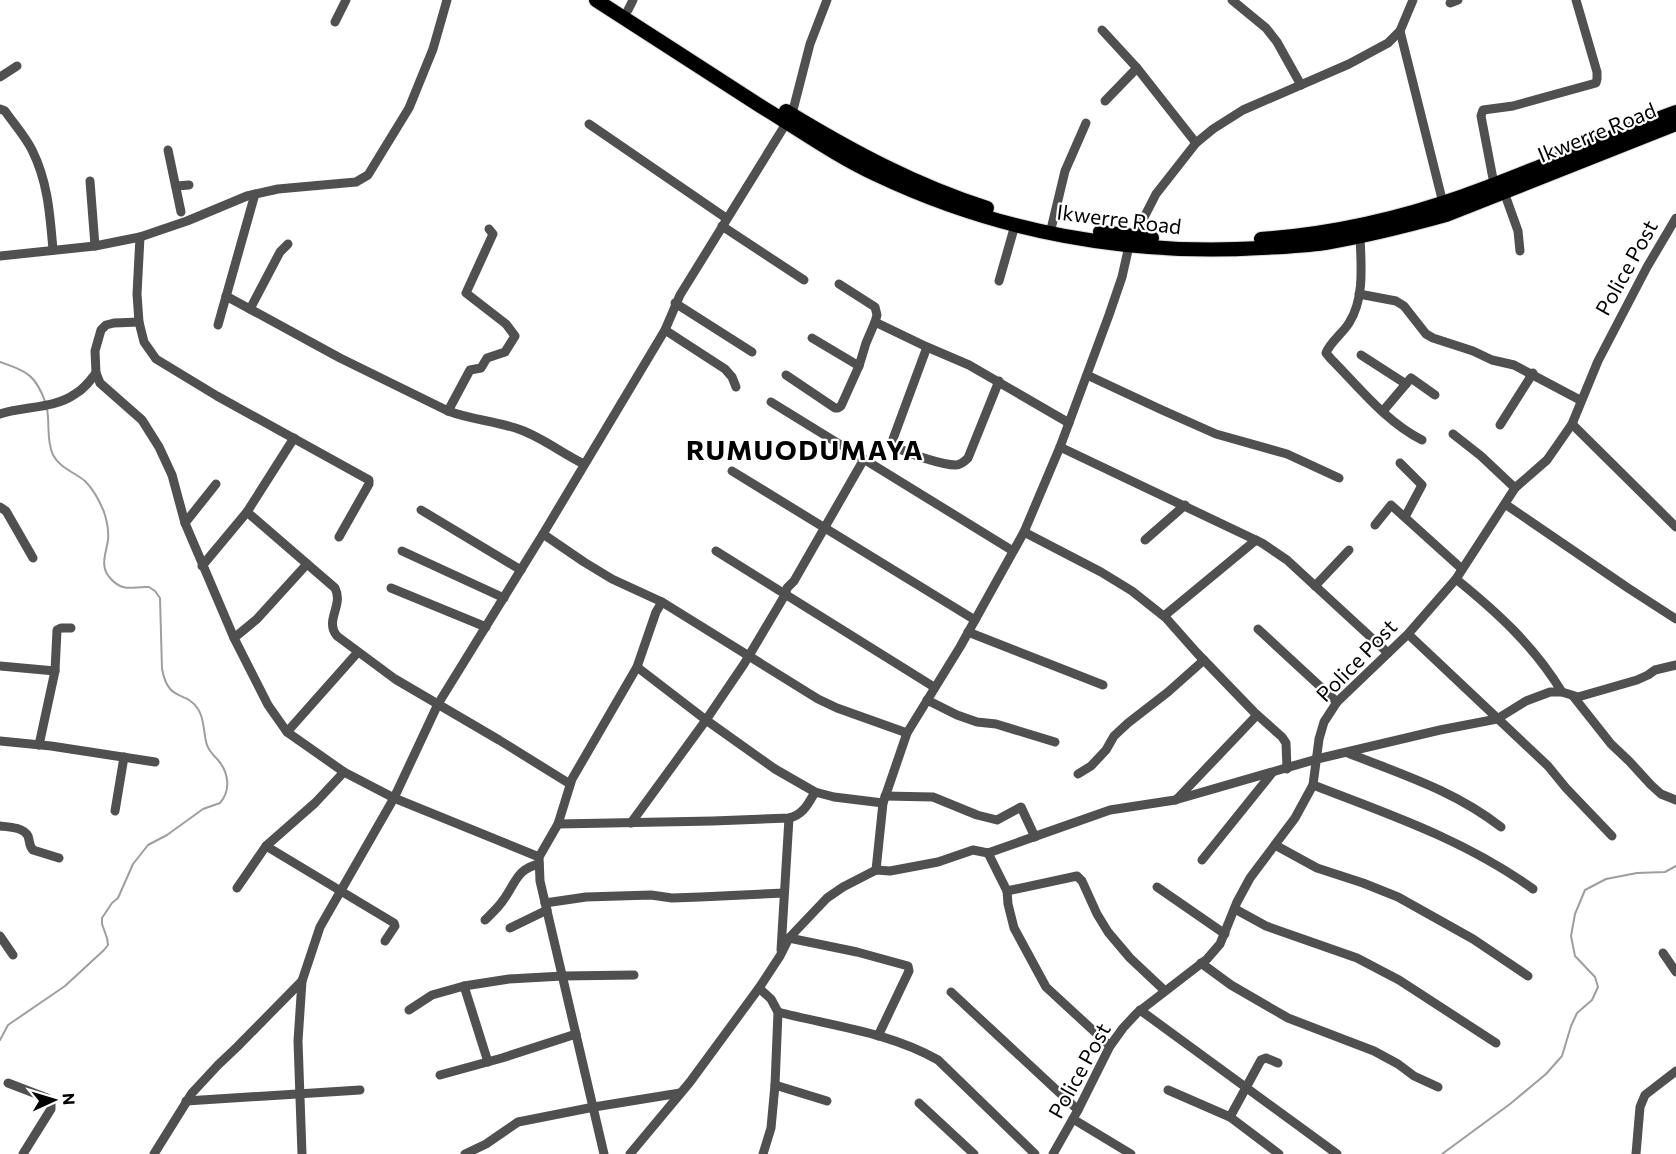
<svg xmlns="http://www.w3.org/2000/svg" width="1676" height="1154" viewBox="0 0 1676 1154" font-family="Commissioner,sans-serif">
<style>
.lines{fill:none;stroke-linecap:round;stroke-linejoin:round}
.stream{stroke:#9e9e9e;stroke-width:2}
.primary-casing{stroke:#dbdbdb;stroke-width:16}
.street{stroke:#505050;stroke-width:9}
.primary{stroke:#000;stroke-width:14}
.labels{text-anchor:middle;stroke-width:4.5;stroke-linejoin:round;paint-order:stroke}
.street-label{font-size:21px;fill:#000;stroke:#fff}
.district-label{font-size:27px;font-weight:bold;letter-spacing:1.5px;fill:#000;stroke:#fff}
</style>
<rect width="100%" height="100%" fill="#fff"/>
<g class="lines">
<g class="stream">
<path d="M0,362c28,10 36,13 46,42"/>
<path d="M0,1040l8,-15 57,-39 39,-36 4,-5 -1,-7 -5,-14v-6l10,-15 6,-5 15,-34 15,-19 19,-10 36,-26 17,-6c11,-13 9,-30 -2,-43 -4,-4 -9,-9 -11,-15 -4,-12 -2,-26 -9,-36 -13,-20 -29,-5 -36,-40l-2,-71 -5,-7 -6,-4c-16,-1 -25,6 -38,-8 -12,-12 -5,-25 -3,-39 1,-10 -1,-19 -4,-28 -4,-10 -11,-23 -19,-31 -11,-9 -25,-13 -32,-26 -7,-15 -3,-31 -6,-46"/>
<polyline points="1442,1154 1510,1104 1546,1074 1562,1056 1571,1026 1577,1013 1592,1000 1598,987 1595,977 1575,956 1571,936 1575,914 1585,890 1606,879 1637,873 1665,872 1676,866"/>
</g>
<defs>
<g id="primary">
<path d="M596,0c55,36 111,71 166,107 38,23 74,49 115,68 120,57 251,81 384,73 21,-1 43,-2 64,-5 41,-7 81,-17 121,-28l230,-91"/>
<path d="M786,111c64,39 129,74 201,97"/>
<polyline points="1100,232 1152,238"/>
<path d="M1261,239c68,-5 137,-20 202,-43 72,-25 141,-58 213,-84"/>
</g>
</defs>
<use href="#primary" class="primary-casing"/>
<g class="street">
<polyline points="1232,0 1266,28 1277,42 1301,85"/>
<polyline points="1450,3 1458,0"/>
<polyline points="628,10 633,0"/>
<polyline points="335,22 346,0"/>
<polyline points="1102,30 1137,68 1196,143"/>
<polyline points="1400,31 1443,203"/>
<polyline points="0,77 17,66"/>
<polyline points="1105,101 1137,68"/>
<path d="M0,109l5,2c9,13 20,25 27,39 16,32 18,65 21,100"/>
<polyline points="792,114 810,44 827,0"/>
<polyline points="589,124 726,218"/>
<polyline points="168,150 181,212"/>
<polyline points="90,181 95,246"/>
<polyline points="1494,184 1481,116 1483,110 1513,106 1596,83 1597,79 1597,72 1576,0"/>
<polyline points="176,186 189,185"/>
<polyline points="1504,192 1518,231 1520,251"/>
<polyline points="1052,225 1065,171 1086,123"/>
<polyline points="722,226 804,280"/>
<path d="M1360,236c1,28 5,62 -11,87 -6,10 -19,19 -23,30l5,6c28,28 55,63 91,81"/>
<polyline points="140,237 137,294 139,322 144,342 156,359 217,396 369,480 369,484 339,537"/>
<polyline points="1134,237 1156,194 1196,143 1213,129 1243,110 1349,64 1388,43 1400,31 1413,0"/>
<polyline points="0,256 95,246 140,237 187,221 247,196 278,189 356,182 368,175 409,108 433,49 447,0"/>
<polyline points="999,281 1015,225"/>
<polyline points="1359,294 1396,301 1404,306 1426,334 1433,338 1473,351 1492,360 1514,365 1580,400"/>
<path d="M226,296l114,62 108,53c24,9 49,10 73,19 22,8 42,24 63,34"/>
<polyline points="675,303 752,352"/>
<polyline points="250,309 280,252 288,244"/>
<polyline points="139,322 114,323 106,325 101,330 95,351 96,373 100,383 142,420 159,447 172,475 185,523 234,638 268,705 287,732 344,772 394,798 539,857"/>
<polyline points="875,322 927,347 969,365 1069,423"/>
<polyline points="218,325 255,194"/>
<polyline points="665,330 725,369 732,377 736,387"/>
<polyline points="812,338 859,366"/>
<path d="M927,347l-34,92 1,7c12,7 48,19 62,19 5,0 9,-4 12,-7l31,-77"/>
<polyline points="1361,355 1406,384"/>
<polyline points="786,375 835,408 838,408 841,406 859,366 866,343 875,322 877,315 875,307 839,284"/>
<polyline points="1087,375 1162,410 1216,434 1287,454 1339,478"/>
<polyline points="771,402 1013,551"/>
<polyline points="448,411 470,370 481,368 487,358 505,352 515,336 506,324 466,293 493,234 489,229"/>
<polyline points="1383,411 1411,378 1435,395"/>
<path d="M0,414c24,-8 54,-5 75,-20 9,-5 15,-13 21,-21"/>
<polyline points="1572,424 1676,527"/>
<polyline points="1500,425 1533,373"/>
<polyline points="1453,434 1481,456 1515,488"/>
<polyline points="1060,447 1262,543 1287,560 1388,653"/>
<polyline points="1400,463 1422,485 1405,517"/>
<polyline points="732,471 975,620"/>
<polyline points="1505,504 1628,588 1676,619"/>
<polyline points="0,507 6,511 33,558"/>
<polyline points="421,510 521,570"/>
<path d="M247,512l88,76c9,18 -11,32 2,48l58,43 104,61 71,44"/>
<polyline points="185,523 216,484"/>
<polyline points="1375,525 1391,505 1462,569"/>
<polyline points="1024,532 1101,572 1132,591 1166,618 1197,653 1254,712 1282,737 1286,743 1287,769"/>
<polyline points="543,534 584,562 612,579 662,602 818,699 837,708 907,733"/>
<polyline points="1145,540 1185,505"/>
<polyline points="402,551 504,598"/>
<polyline points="716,551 934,687"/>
<polyline points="202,566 247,512 294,438"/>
<path d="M1456,579c42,34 78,67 106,113"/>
<polyline points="1315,586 1349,550"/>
<polyline points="391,588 486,627"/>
<polyline points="1164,616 1256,540"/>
<polyline points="1258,629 1337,702"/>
<polyline points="968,632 1103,685"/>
<polyline points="1408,634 1548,766 1566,788 1612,836"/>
<polyline points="234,638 257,619 307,564"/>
<polyline points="0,666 55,671"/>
<polyline points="637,667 706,720 775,769 815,792 834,797 883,803"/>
<polyline points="1573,696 1611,744 1629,761 1651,785 1661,794 1676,800"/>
<polyline points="927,700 957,715 977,722 996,724 1055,742"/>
<polyline points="287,732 358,652"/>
<polyline points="0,741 51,746 155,762"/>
<polyline points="39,745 55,671 57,630 61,628 71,628"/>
<path d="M1348,753c55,22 105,37 153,74"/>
<polyline points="1078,774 1091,766 1106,750 1114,736 1128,723 1168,692 1204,660"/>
<path d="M1313,785c76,29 154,56 220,104"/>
<polyline points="885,796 933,797 977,815 997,820 1021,807 1035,837"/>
<polyline points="1176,800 1257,715"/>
<polyline points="115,811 124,757"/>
<polyline points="631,823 706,720 744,664 785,595 787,588 794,581 864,459"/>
<path d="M558,824l155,-3 76,-3c14,-3 19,-14 26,-26"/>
<path d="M0,826c9,1 23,1 28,10 2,6 1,10 5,14l26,8"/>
<polyline points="1275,845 1317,868 1363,883 1398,897 1473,939 1528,976"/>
<polyline points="266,846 394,923 395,926 385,941"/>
<polyline points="988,853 1007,891 1008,904 1014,928 1046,987 1110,1046"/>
<polyline points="1202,860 1272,773"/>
<polyline points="876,870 883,803 907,733 960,647 1024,532 1060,447 1109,315 1122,277 1129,246"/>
<polyline points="1157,887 1225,934"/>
<polyline points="237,888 266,846 315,803 344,772"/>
<polyline points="1007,891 1077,876 1082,881 1097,914 1108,932 1130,958 1164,990"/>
<polyline points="545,903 586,897 651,895 672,898 700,897 784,893"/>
<polyline points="1235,909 1266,926 1357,958 1399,980 1496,1043"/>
<path d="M485,920c6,-6 14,-13 19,-21 12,-17 13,-30 35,-35"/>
<polyline points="510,928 547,910"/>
<polyline points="0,936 13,955"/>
<polyline points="789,938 857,952 908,966 909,971 878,1036"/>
<polyline points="781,950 789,818"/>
<polyline points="1663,953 1676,972"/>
<polyline points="1201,963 1231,985 1288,1018 1374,1051 1398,1064 1414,1076 1438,1087"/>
<polyline points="464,986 488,1062"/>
<polyline points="759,988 771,999 778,1012 775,1085 771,1128 763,1154"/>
<polyline points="951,992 1078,1110"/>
<polyline points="409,1010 432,995 464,986 509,979 563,976 634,975"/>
<polyline points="1140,1010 1337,1154"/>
<path d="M778,1012c54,14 111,20 160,48l97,94"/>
<polyline points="440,1075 502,1058 576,1034"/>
<polyline points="8,1083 47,1098 51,1101 51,1109 23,1154"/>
<polyline points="775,1085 827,1101"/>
<polyline points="1168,1090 1230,1117 1279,1154"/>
<polyline points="186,1101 360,1090"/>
<polyline points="919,1103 974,1154"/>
<polyline points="1230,1117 1261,1060 1266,1058 1278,1063"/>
<polyline points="1073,1119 1131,1154"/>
<polyline points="154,1154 192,1093 218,1065 237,1047 302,981"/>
<polyline points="302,1154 298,1041 302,981 320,927 394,798 438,704 543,534 665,330 680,295 787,122"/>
<polyline points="465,1154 486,1144 518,1122 594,1107 680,1093"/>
<polyline points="604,1154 540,881 539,857 558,824 572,779 637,667 656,612 662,602"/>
<polyline points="630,1154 690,1082 759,988 780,956 789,938 827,898 843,887 876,870 890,871 938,862 973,850 988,853 1110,810 1175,800 1317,759 1440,730 1497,719 1526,701 1550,692 1562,692 1578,697 1637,680 1648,675 1655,670 1676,665"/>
<polyline points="1053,1154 1078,1110 1110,1046 1123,1028 1137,1013 1207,959 1220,944 1237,902 1250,878 1295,818 1313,785 1319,739 1324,722 1337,702 1408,634 1456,579 1515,488 1547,460 1572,424 1598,361 1647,267 1676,218"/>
<polyline points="1636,1154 1640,1107 1645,1095 1676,1071"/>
</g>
<use href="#primary" class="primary"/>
</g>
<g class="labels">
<g class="street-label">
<text transform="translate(1597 133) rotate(-22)" y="7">Ikwerre Road</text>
<text transform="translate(1119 220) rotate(7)" y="7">Ikwerre Road</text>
<text transform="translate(1627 268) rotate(-61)" y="7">Police Post</text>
<text transform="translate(1357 661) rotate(-46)" y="7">Police Post</text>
<text transform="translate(1080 1071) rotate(-61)" y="7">Police Post</text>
</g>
<g class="district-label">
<text x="805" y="460">RUMUODUMAYA</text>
</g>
</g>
<g transform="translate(54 1100) rotate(86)" stroke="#ffffff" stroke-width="4.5" paint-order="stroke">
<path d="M0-4.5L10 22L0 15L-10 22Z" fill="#000000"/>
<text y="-9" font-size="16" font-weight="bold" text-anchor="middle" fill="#000000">N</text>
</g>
</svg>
